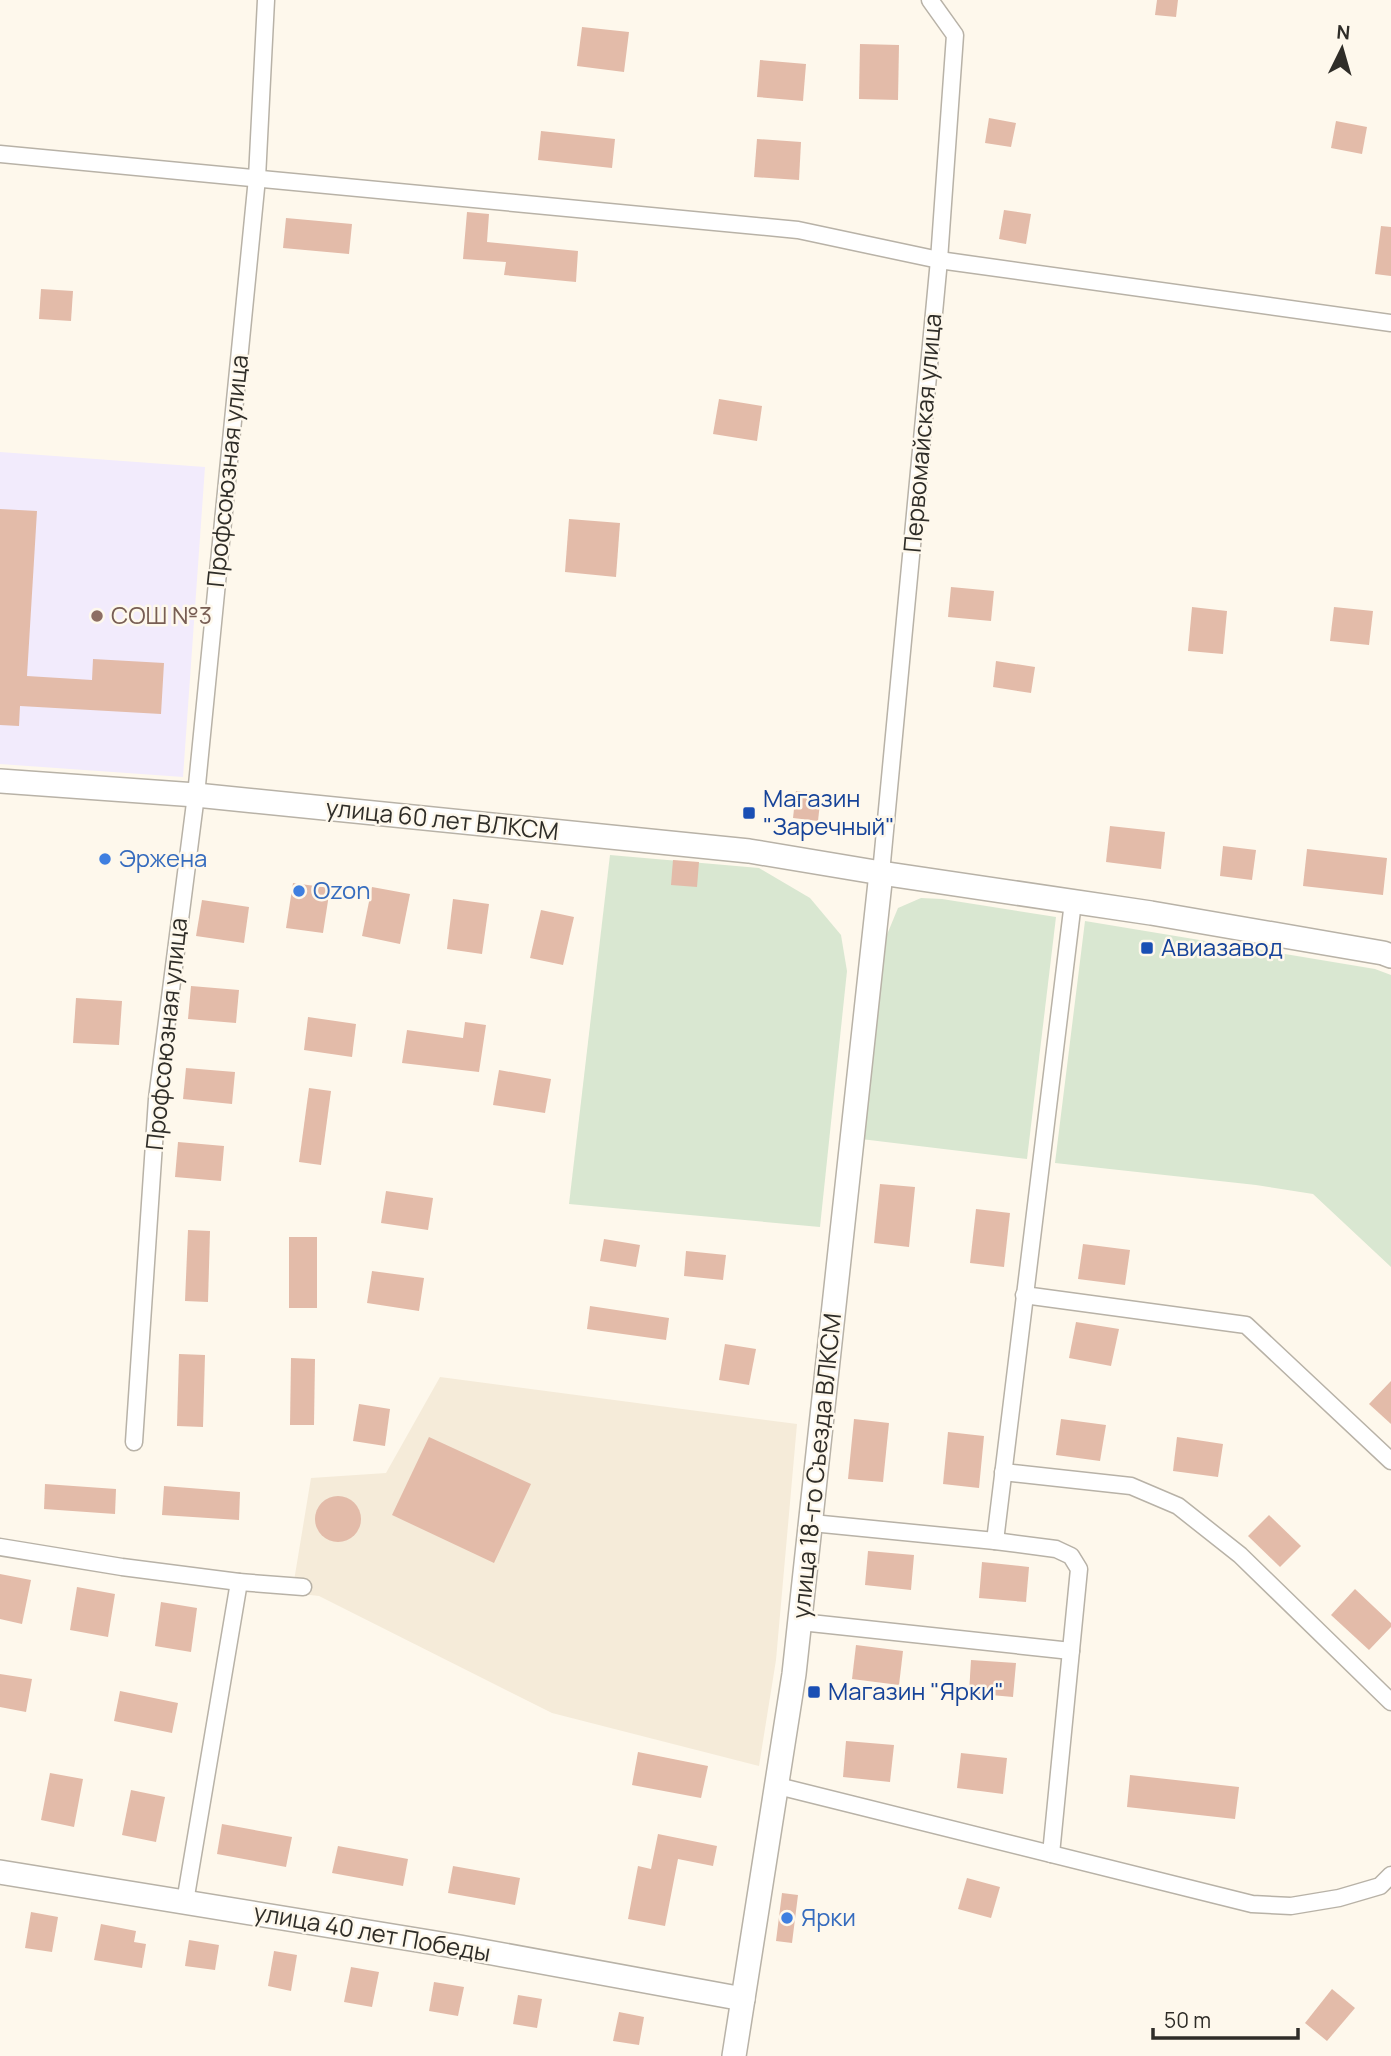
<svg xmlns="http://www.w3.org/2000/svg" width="1391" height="2056" viewBox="0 0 1391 2056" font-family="Manrope,sans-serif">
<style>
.built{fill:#f5ebd9}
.education{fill:#f2ebfc}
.green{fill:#d9e7d1}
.building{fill:#e3bba9}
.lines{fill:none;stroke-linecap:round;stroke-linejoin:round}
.street-casing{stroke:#b8b2a7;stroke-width:19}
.secondary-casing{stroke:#b8b2a7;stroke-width:26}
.street{stroke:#fff;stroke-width:16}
.secondary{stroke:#fff;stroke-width:23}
.education-dot{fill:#8d6e63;stroke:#fef8ec;stroke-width:2.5}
.transit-dot{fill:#1a4fb4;stroke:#fef8ec;stroke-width:2.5}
.shop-dot{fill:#3f7fe0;stroke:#fef8ec;stroke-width:2.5}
.labels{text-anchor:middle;stroke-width:5;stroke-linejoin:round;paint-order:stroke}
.street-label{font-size:24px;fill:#2f2d28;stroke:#fef8ec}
.education-label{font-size:24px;fill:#785e54;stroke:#fef8ec;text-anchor:start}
.transit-label{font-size:24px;fill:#164399;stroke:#fef8ec;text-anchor:start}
.shop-label{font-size:24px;fill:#366cbe;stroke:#fef8ec;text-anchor:start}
</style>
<rect width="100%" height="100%" fill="#fef8ec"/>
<polygon class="built" points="440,1377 797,1424 776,1660 759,1766 552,1713 319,1596 292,1593 311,1478 386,1473"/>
<polygon class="education" points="0,452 205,467 183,777 0,764"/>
<g class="green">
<polygon points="610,855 759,868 810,898 841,935 847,971 820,1227 569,1204"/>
<polygon points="921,898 942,899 1056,917 1027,1159 861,1139 886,937 898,908"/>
<polygon points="1085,921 1375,969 1391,975 1391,1267 1313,1194 1256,1185 1055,1163"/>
</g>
<g class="building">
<polygon points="1157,0 1178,0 1176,17 1155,15"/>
<polygon points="582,27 629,32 624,72 577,66"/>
<polygon points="860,44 899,45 898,100 859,99"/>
<polygon points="760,60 806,64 803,101 757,97"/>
<polygon points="989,118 1016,123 1011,147 985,143"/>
<polygon points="1336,121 1367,127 1362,154 1331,148"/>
<polygon points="541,131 615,139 612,168 538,160"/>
<polygon points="757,139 801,142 799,180 754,177"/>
<polygon points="1004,210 1031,214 1026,244 999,239"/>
<polygon points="467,212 489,214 487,242 578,251 576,282 504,275 506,262 463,259"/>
<polygon points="286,218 352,224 349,254 283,248"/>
<polygon points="1381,226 1391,227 1391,276 1375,274"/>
<polygon points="41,289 73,291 71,321 39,319"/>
<polygon points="719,399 762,406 757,441 713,434"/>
<polygon points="0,509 37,511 27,676 92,680 93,659 164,663 161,714 20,706 19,726 0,725"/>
<polygon points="569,519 620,523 616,577 565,572"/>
<polygon points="951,587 994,591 991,621 948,617"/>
<polygon points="1192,607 1227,611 1223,654 1188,651"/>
<polygon points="1334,607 1373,611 1369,645 1330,641"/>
<polygon points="996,661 1035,667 1031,693 993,687"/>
<polygon points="796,791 821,794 818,821 793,818"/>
<polygon points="1110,826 1165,832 1161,869 1106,862"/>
<polygon points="1223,846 1256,850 1252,880 1220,876"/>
<polygon points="1307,849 1387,858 1383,895 1303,886"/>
<polygon points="673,860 699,862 697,887 671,885"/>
<polygon points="293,883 330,888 323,933 286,928"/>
<polygon points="372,887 410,894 400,944 362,936"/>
<polygon points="453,899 489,904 482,954 447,949"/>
<polygon points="202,900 249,907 244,943 196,936"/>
<polygon points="541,910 574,917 563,965 530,958"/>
<polygon points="191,986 239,990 236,1023 188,1019"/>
<polygon points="76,998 122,1001 119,1045 73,1043"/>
<polygon points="308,1017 356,1024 352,1057 304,1050"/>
<polygon points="465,1022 486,1025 479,1072 402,1063 407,1030 463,1038"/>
<polygon points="186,1068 235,1072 232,1104 183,1099"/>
<polygon points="499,1070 551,1079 545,1113 493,1105"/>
<polygon points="309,1088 331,1091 321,1165 299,1162"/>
<polygon points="178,1142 224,1146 221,1181 175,1177"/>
<polygon points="880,1184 915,1187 909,1247 874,1243"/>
<polygon points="386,1191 433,1198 428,1230 381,1223"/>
<polygon points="976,1209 1010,1213 1004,1267 970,1263"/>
<polygon points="188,1230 210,1231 208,1302 185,1301"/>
<rect x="289" y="1237" width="28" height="71"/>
<polygon points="604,1239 640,1245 636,1267 600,1261"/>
<polygon points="1083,1244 1130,1250 1125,1285 1078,1279"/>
<polygon points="686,1251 726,1255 723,1280 684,1276"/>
<polygon points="372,1271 424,1278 419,1311 367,1303"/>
<polygon points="590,1306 669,1318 666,1340 587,1329"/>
<polygon points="1076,1322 1119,1329 1111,1366 1069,1358"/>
<polygon points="725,1344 756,1349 749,1385 719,1380"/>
<polygon points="179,1354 205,1355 203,1427 177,1426"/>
<polygon points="291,1358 315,1359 314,1425 290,1425"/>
<polygon points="1391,1381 1391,1424 1369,1404"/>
<polygon points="359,1404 390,1409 385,1446 353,1441"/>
<polygon points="854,1419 889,1423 883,1482 848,1479"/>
<polygon points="1061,1419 1106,1425 1100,1461 1056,1455"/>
<polygon points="948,1432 984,1436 979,1488 943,1484"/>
<polygon points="429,1437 531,1484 494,1563 392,1515"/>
<polygon points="1177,1437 1223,1444 1218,1477 1173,1471"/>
<polygon points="45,1484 116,1489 115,1514 44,1509"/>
<polygon points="164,1486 240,1492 239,1520 162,1515"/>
<circle cx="338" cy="1519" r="23"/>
<polygon points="1269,1515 1301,1546 1280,1567 1248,1536"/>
<polygon points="868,1551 914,1555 911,1590 865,1585"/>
<polygon points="982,1562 1029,1567 1026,1602 979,1598"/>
<polygon points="0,1574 31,1580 22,1624 0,1619"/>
<polygon points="77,1587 115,1594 108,1637 70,1630"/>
<polygon points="1355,1589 1391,1623 1391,1627 1369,1650 1331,1615"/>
<polygon points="161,1602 197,1608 191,1652 155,1646"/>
<polygon points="856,1645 903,1651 899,1685 852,1679"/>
<polygon points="971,1660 1016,1663 1013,1697 969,1693"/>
<polygon points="0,1674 32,1679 26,1712 0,1707"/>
<polygon points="120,1691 178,1703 172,1733 114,1721"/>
<polygon points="846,1741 894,1745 890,1782 843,1777"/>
<polygon points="638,1752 708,1766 701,1798 632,1785"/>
<polygon points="961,1753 1007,1758 1003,1794 957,1788"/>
<polygon points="50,1773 83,1779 74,1827 41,1820"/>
<polygon points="1130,1775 1239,1787 1235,1819 1127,1807"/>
<polygon points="131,1790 165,1797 156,1842 122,1835"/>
<polygon points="222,1824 292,1837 286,1867 217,1854"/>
<polygon points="658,1834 717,1846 713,1866 678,1859 665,1926 628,1919 638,1866 651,1869"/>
<polygon points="338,1846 408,1859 403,1886 332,1873"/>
<polygon points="453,1866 520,1878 515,1905 448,1893"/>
<polygon points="967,1878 1000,1887 991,1918 958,1909"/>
<polygon points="782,1893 798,1895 792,1943 776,1941"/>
<polygon points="31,1912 58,1917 52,1952 25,1948"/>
<polygon points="101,1924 136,1931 134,1942 146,1944 142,1968 94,1960"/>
<polygon points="189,1940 219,1945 215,1970 185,1966"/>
<polygon points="274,1951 297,1955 291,1991 268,1986"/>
<polygon points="351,1967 379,1972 372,2007 344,2002"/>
<polygon points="434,1982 464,1987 458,2016 429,2011"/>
<polygon points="1332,1989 1355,2008 1327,2041 1305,2023"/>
<polygon points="518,1995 542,1999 537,2028 513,2024"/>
<polygon points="619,2012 644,2017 639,2045 613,2041"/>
</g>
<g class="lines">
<defs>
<g id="street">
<polyline points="0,154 798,230 939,260 1391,323"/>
<polyline points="881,873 939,260 955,35 930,0"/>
<polyline points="1024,1295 1246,1325 1391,1461"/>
<polyline points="134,1442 157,1099 196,795 257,178 266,0"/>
<polyline points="1003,1472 1131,1486 1178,1506 1240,1555 1391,1702"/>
<polyline points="812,1523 995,1541 1073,902"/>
<polyline points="995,1541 1056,1549 1071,1556 1079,1569 1051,1854"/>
<polyline points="0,1547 122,1567 239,1582 185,1902"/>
<polyline points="239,1582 303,1587"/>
<polyline points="801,1622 1071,1651"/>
<polyline points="778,1786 1252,1904 1291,1906 1339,1898 1380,1886 1391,1875"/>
</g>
<g id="secondary">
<polyline points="0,781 196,795 749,851 881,873 1151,913 1383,953 1391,956"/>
<polyline points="0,1872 460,1947 743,1999"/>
<polyline points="734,2056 794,1674 881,873"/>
</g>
</defs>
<use href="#street" class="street-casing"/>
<use href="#secondary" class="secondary-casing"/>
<use href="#street" class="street"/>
<use href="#secondary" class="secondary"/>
</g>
<circle class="education-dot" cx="97" cy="616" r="7"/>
<g class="transit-dot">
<rect x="742" y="806" width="14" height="14" rx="3.5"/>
<rect x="1140" y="941" width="14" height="14" rx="3.5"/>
<rect x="807" y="1685" width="14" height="14" rx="3.5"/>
</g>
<g class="shop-dot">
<circle cx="105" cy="859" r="7"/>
<circle cx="299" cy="891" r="7"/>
<circle cx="787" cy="1918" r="7"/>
</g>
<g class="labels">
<g class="street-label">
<text transform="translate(923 433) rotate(-85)" y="8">Первомайская улица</text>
<text transform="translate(228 471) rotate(-84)" y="8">Профсоюзная улица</text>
<text transform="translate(442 820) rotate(6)" y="8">улица 60 лет ВЛКСМ</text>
<text transform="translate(167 1034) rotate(-84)" y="8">Профсоюзная улица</text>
<text transform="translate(817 1466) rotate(-84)" y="8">улица 18-го Съезда ВЛКСМ</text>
<text transform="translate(372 1933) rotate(10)" y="8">улица 40 лет Победы</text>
</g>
<g class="education-label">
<text x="111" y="624">СОШ №3</text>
</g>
<g class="transit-label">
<text x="763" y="807">Магазин<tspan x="763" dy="28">"Заречный"</tspan></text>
<text x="1161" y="956">Авиазавод</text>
<text x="828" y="1700">Магазин "Ярки"</text>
</g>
<g class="shop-label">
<text x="119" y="867">Эржена</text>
<text x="313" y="899">Ozon</text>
<text x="801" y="1926">Ярки</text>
</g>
</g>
<g transform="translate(1342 49) rotate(5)" stroke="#fef8ec" stroke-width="5" paint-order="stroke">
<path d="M0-5L12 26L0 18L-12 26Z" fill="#2f2d28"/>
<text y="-10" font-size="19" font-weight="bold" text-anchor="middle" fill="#2f2d28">N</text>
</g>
<path d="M1153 2028v10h145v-10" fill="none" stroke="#2f2d28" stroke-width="3.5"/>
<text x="1164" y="2028" font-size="21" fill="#2f2d28" stroke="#fef8ec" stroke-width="5" paint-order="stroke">50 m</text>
</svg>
